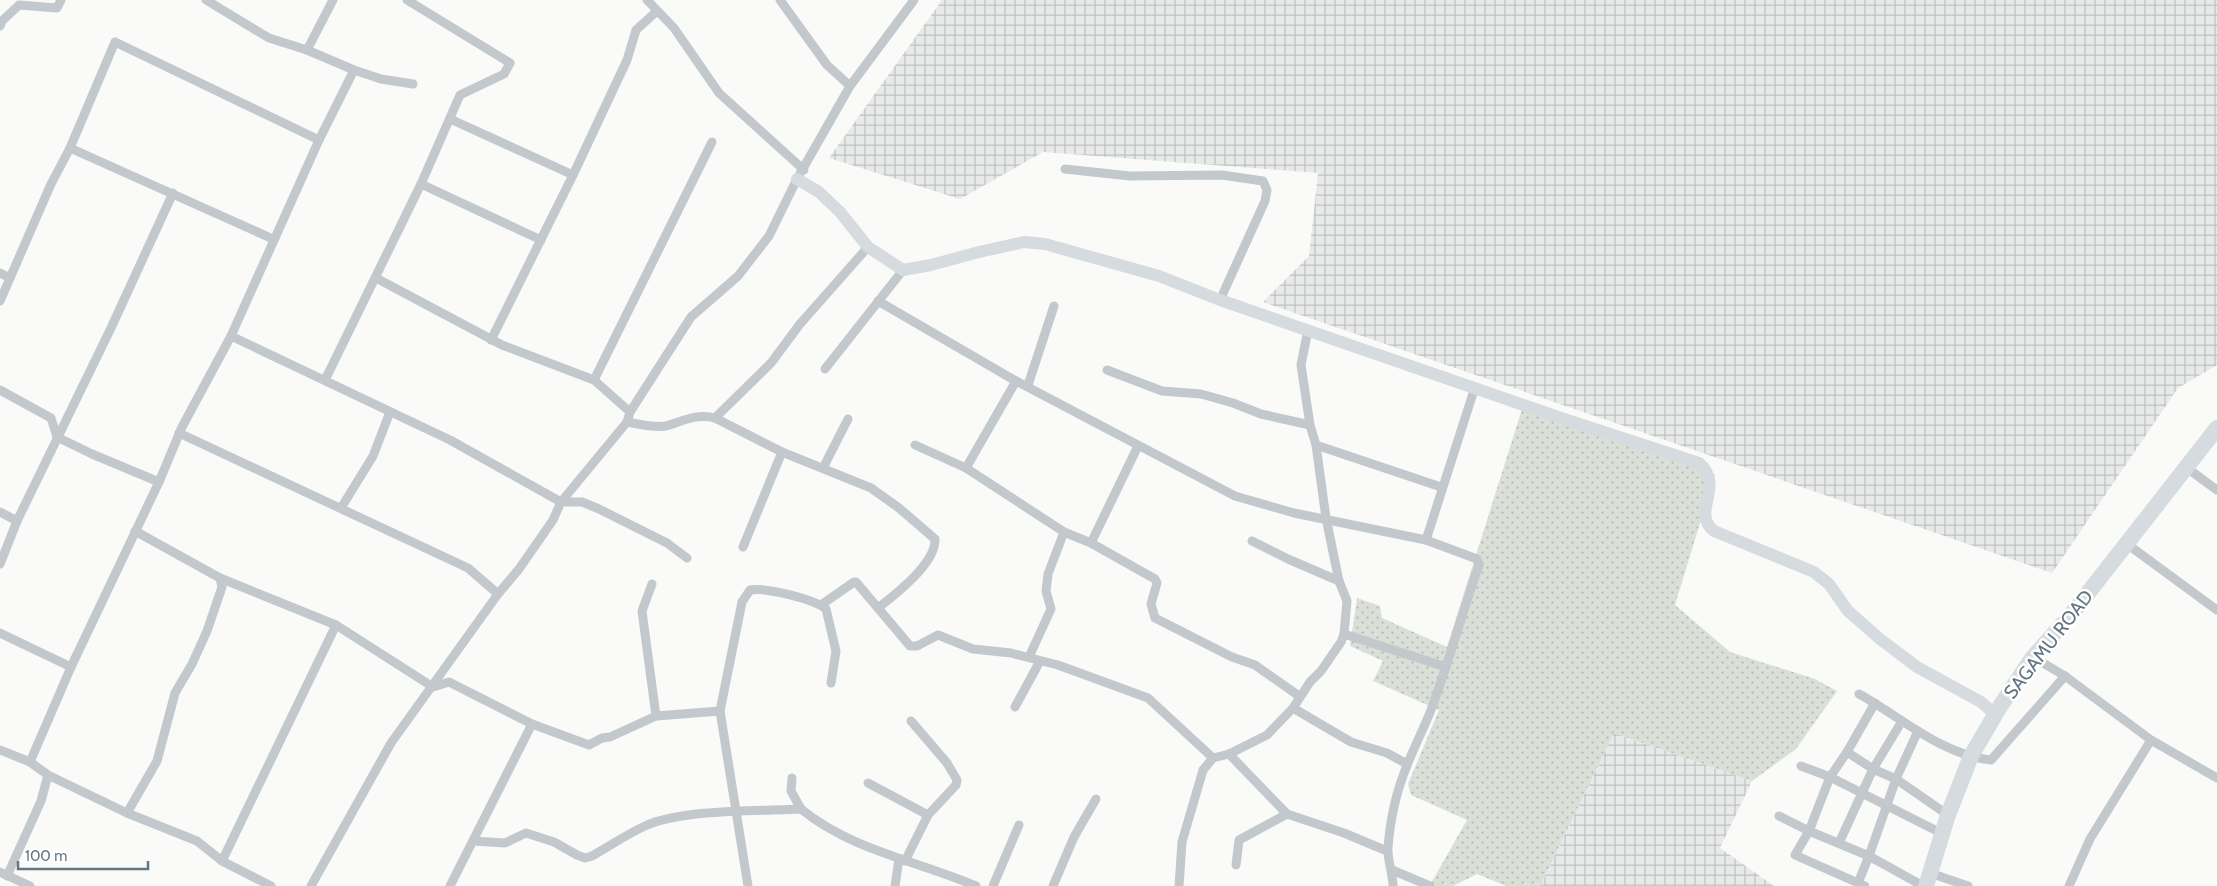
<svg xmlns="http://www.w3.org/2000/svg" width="2217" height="886" viewBox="0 0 2217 886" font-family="Cabin,sans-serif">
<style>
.industrial{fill:url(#industrial-grid)}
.grass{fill:url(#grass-dots)}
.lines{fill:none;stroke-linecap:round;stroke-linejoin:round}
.street{stroke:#c3c8cc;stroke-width:9}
.secondary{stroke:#d6dbdf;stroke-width:12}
.highway{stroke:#d6dbdf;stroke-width:16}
.labels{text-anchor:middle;stroke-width:5;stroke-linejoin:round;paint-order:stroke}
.street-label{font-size:19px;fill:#657683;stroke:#fff}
</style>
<defs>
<pattern id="industrial-grid" width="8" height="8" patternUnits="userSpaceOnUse" patternTransform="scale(1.25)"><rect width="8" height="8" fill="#e8e9e9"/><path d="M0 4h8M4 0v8" fill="none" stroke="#c0c1c2"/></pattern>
<pattern id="grass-dots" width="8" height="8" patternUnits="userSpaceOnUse" patternTransform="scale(1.25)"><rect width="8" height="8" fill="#dadfd7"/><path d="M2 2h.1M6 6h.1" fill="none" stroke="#b4b9b4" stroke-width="1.8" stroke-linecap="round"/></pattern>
</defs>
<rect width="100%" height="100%" fill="#fafaf8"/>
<g class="industrial">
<polygon points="942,0 2217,0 2217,365 2178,388 2052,573 1263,302 1309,256 1318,173 1043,152 960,199 829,158"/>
<polygon points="1614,733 1752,781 1720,848 1774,886 1540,886"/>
</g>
<polygon class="grass" points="1523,406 1715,474 1675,605 1730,652 1815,679 1837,691 1796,749 1752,781 1614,733 1540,886 1506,886 1477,874 1453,886 1425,886 1430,885 1467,820 1411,795 1408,784 1439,710 1373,681 1383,661 1350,646 1357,598 1380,606 1382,618 1447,647"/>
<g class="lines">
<g class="street">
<polyline points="206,0 269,38 307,50 354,70 381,79 413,84"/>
<polyline points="647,0 674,28 719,93 804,170"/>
<polyline points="780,0 827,65 850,86"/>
<polyline points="0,26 2,21 19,5 57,8 61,0"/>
<polyline points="307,50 333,0"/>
<polyline points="354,70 319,140 231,336 450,440 561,502 582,502 599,509 667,543 687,558"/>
<polyline points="450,119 573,175"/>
<polyline points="70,148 273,239"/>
<polyline points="1065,169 1130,176 1222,175 1263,181 1267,190 1265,201 1220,300"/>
<polyline points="421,184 541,240"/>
<polyline points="0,273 10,278"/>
<polyline points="376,278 502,345 594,380 630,412"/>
<polyline points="0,301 51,184 70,148 115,42 319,140"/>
<polyline points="878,301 1016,381"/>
<polyline points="491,340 573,175 627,60 636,30 657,11"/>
<polyline points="825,369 903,270"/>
<polyline points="1107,370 1162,391 1201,394 1233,403 1261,414 1310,425"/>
<polyline points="325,380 421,184 460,95 504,74 510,63 407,0"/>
<polyline points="594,380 712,142"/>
<polyline points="1028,385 1054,306"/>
<polyline points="0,390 51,418 57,437 92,454 159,482"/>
<polyline points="715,418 771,363 800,324 868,247"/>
<path d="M627,422c12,2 26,6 39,4 17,-5 31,-13 49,-8l67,34 89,36 28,20 36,31c1,24 -39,55 -57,69"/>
<polyline points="179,433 468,568 498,594"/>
<polyline points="915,445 966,468 1064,532 1048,574 1046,591 1051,609 1029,657"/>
<polyline points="1316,445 1441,487"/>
<polyline points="823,468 848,419"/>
<path d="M966,468l50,-87 219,115 59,17 132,27 51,19 2,6c-17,48 -30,97 -48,145 -7,18 -16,35 -23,53 -11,26 -18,57 -20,85 -1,10 5,27 5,38"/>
<polyline points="2187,468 2217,490"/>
<polyline points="341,508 373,456 390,412"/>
<polyline points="0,512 17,521"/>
<polyline points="135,531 220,578 336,625 433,687 449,682 532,724 589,745 602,738 610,737 656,716 720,711 748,886"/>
<polyline points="1064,532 1091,543 1155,579 1157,583 1151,604 1155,618 1232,657 1255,665 1299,696"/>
<polyline points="1426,540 1475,387"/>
<polyline points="1252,541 1288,559 1339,581"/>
<polyline points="1091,543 1138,446"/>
<polyline points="2127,544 2217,610"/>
<polyline points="743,547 782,452"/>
<polyline points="0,564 17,521 111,328 173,193"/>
<polyline points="652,584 642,611 656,716"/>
<polyline points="821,605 854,582 856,582 910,646 917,646 938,635 973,649 1011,653 1058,665 1148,698 1213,758"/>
<polyline points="0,633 71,667"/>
<polyline points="1344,634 1446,667"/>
<polyline points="2033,657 2065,676 2151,740 2217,778"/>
<path d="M1859,694c42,23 83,61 132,66l74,-84"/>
<polyline points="1015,707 1040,661"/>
<polyline points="1293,708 1351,742 1387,753 1407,764"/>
<path d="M720,711l22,-109 8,-12c15,-3 64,9 76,19l10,42 -5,32"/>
<polyline points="0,750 30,762 48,775 127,813 197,841 222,861 271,886"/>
<polyline points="1847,752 1873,769 1896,779 1948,815"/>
<polyline points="1229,754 1287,814 1344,833 1387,851"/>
<polyline points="30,762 71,667 159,482 182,427 231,336"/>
<polyline points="1801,766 1830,777 1943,834"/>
<polyline points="792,778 791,791 801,809"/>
<polyline points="868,783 928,815"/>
<polyline points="127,813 157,761 175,693 192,664 207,631 222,587 220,578"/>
<polyline points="1779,816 1809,831 1869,856 1923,886"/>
<path d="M473,841l32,2 21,-10 28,9 23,13 8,3 7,-2c18,-10 35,-22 53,-30 36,-17 115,-15 156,-17 50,41 117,52 175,77"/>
<polyline points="1839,843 1873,769 1902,721"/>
<polyline points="222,861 336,625"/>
<polyline points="905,861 928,815 956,785 957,780 947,763 911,721"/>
<polyline points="1236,865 1239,840 1287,814"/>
<polyline points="1392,870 1430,886"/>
<polyline points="0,872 30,886"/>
<polyline points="1930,873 1968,886"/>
<polyline points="7,876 41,801 48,775"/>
<polyline points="1858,883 1869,856 1896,779 1918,731"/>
<polyline points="311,886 391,743 498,594 519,569 553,520 561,502 627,422 630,412 691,317 738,276 769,236 797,179 850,86 914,0"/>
<polyline points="450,886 532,724"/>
<polyline points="895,886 899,859"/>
<polyline points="993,886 1019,825"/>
<polyline points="1053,886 1074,837 1096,799"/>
<polyline points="1179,886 1182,842 1203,770 1213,758 1229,754 1267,735 1293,708 1310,682 1321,671 1341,642 1344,634 1347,601 1339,581 1326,518 1316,445 1310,425 1301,365 1308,330"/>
<polyline points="1865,886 1795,855 1809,831 1830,777 1847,752 1875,703"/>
<polyline points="2069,886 2090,839 2151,740"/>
</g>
<path class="secondary" d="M797,179l22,13 21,20 28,35 35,23 28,-5 48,-13 45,-10 21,2 114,32 61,24 341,118 138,45c27,24 -9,49 15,68l100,41 15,12 19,27 32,28 37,28 64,35 15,13"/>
<polyline class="highway" points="1926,886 1948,815 1971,756 1999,708 2033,657 2070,616 2217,428"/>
</g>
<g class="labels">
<g class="street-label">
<text transform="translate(2048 644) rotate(-52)" y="7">SAGAMU ROAD</text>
</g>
</g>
<path d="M18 861v8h130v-8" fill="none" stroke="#657683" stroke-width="2.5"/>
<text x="25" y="861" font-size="15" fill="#657683" stroke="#ffffff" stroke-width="4" paint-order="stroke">100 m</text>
</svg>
